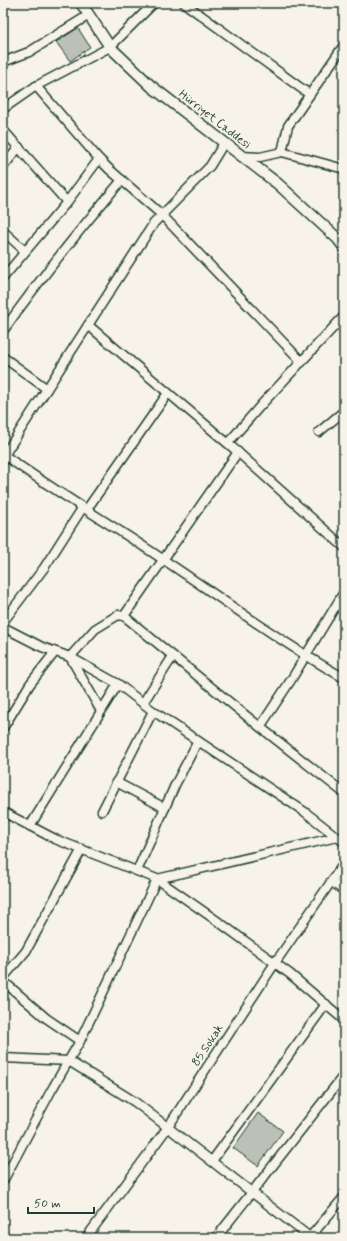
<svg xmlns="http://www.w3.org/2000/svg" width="347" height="1241" viewBox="0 0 347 1241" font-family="Mynerve,sans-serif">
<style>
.building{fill:#bbc1b6;stroke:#1f3d34}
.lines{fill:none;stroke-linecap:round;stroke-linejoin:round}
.minor-casing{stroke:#1f3d34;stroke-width:11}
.tertiary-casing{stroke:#1f3d34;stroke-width:13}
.minor{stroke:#f7f3e8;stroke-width:8}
.tertiary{stroke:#f7f3e8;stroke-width:10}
.labels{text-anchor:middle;stroke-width:3.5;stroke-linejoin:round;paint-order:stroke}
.street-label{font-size:12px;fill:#1f3d34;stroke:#f7f3e8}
</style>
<rect width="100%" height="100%" fill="#f7f3e8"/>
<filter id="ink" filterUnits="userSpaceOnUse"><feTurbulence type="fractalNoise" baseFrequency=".025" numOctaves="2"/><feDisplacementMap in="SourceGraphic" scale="8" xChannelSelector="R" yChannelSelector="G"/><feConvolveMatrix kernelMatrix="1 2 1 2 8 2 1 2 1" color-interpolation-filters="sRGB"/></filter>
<g filter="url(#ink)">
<g class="building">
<polygon points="78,28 90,47 70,61 56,42"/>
<polygon points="258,1113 283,1131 258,1166 233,1148"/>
</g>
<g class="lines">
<defs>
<g id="minor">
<polyline points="184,3 309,94"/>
<polyline points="3,62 29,52 89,15"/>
<polyline points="36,86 99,159"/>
<polyline points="3,109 36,86 110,47 154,3"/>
<polyline points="3,130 67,202"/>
<polyline points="282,152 288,126 344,45"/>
<polyline points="241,156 260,157 282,152 344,169"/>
<polyline points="3,167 19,147"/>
<polyline points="3,231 25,251"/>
<polyline points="3,278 67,202 99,159 109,169 162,215 302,362"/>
<polyline points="88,325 232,447 344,547"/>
<path d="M3,331c37,-52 77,-102 119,-151"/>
<polyline points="3,357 47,389"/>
<polyline points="319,432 344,411"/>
<polyline points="228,443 261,405 344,316"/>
<path d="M4,455c52,37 107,69 160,105 60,40 118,83 180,118"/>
<polyline points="3,457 154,223 210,166 224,143"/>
<polyline points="87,509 168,393"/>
<polyline points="124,616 238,452"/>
<polyline points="3,622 44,568 83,507"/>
<polyline points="3,627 42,647 70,657 95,629 118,615 124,616 260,727 344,793"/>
<polyline points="70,657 118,684 153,711 305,812 337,837"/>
<polyline points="70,657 101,711"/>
<polyline points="143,703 173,656"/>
<polyline points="260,727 291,680 344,592"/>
<polyline points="3,728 30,684 55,652"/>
<polyline points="116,782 165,808"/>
<polyline points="102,811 153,711"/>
<polyline points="3,812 55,839 157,879 223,925 290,974 344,1020"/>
<polyline points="30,826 118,684"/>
<polyline points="137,871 175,785 198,741"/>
<polyline points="331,881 344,891"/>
<polyline points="3,978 26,951 82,849"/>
<polyline points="3,981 46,1018 80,1041"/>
<polyline points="3,1058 69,1061 135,1102 311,1238"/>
<polyline points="212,1161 326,1004"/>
<polyline points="3,1181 51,1091 80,1041 157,879 337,837 344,842"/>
<polyline points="310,1237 344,1197"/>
<polyline points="86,1238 168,1127 275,963 344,863"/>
<polyline points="216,1238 344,1075"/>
</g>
<polyline id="tertiary" points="81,3 110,47 151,86 278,184 338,239 344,247"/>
</defs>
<use href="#minor" class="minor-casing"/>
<use href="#tertiary" class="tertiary-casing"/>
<use href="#minor" class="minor"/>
<use href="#tertiary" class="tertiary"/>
</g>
</g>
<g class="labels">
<g class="street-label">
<text transform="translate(215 119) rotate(38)" y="4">Hürriyet Caddesi</text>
<text transform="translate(207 1045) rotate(-57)" y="4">85 Sokak</text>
</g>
</g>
<rect width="347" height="1241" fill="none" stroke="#f7f3e8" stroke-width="16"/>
<rect x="8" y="8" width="331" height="1225" fill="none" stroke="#1f3d34" stroke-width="1.5" filter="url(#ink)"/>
<path d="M28 1207v6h66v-6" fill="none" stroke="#1f3d34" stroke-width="2"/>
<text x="34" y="1207" font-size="12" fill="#1f3d34" stroke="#f7f3e8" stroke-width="3" paint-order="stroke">50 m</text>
</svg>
